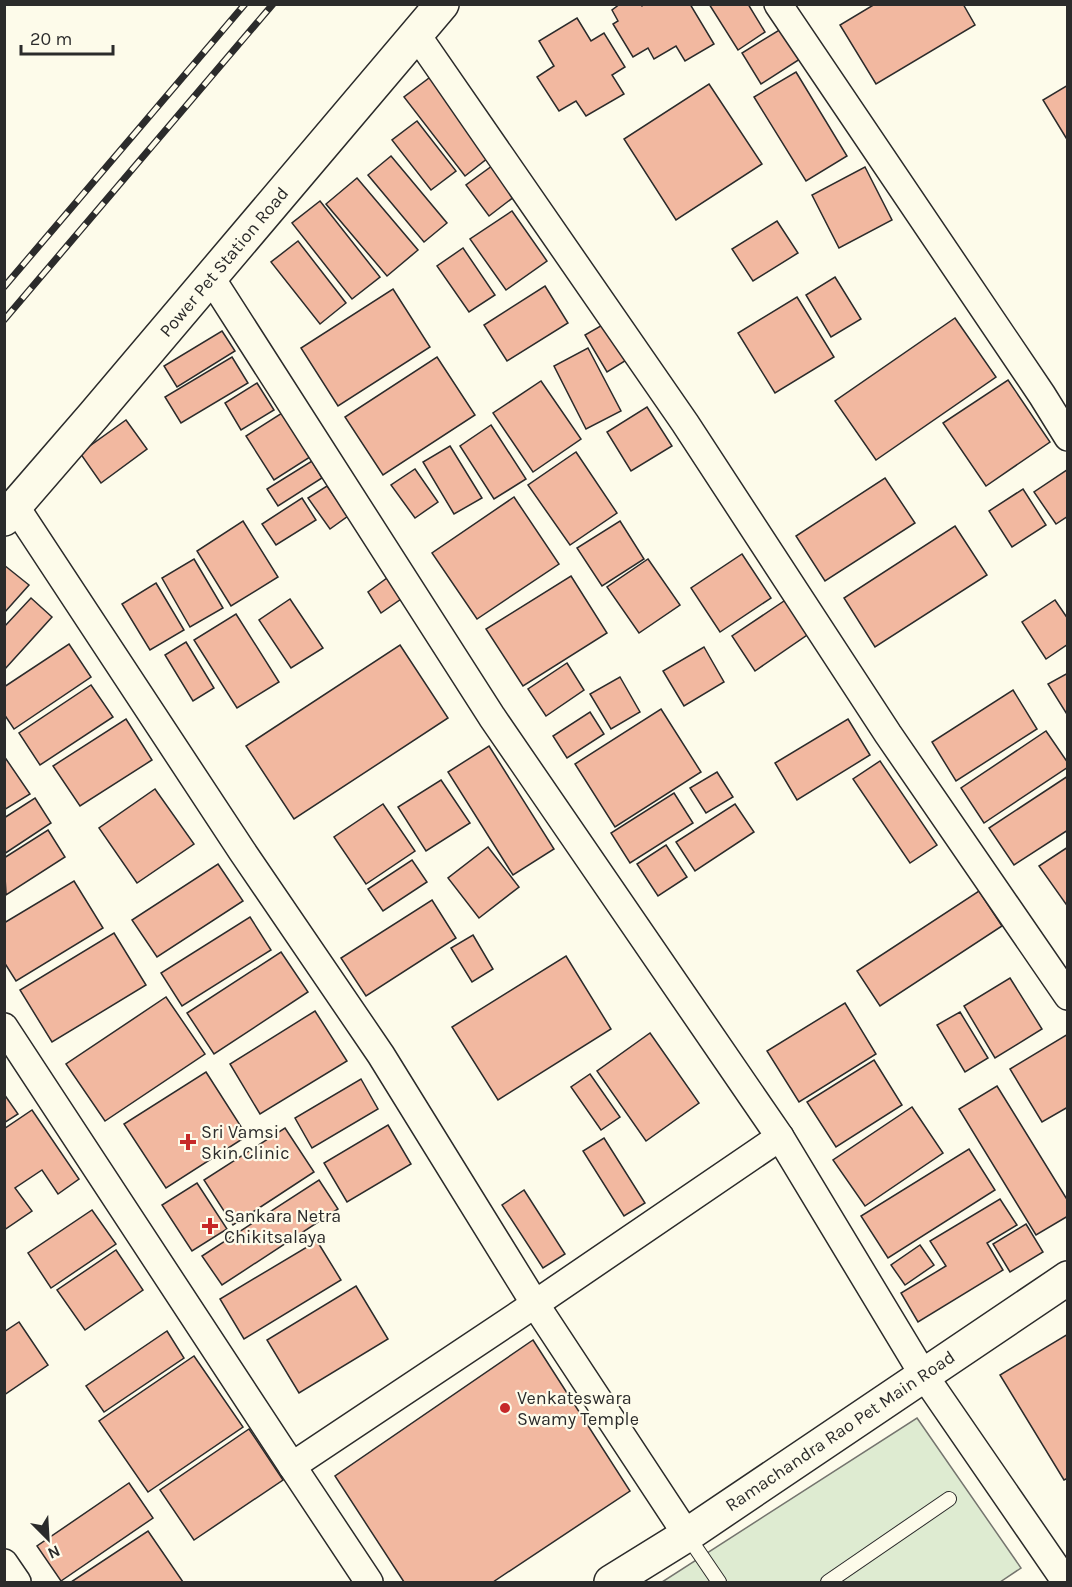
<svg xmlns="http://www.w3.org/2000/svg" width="1072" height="1587" viewBox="0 0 1072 1587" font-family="Karla,sans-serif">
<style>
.green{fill:#deebd1;stroke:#74746e;stroke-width:1.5}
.building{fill:#f2b8a0;stroke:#2b2b2b;stroke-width:1.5}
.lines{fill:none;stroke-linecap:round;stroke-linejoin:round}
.service-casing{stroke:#2b2b2b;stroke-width:16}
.minor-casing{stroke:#2b2b2b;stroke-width:30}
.tertiary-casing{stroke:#2b2b2b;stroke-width:36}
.service{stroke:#fdfbea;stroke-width:14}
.minor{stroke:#fdfbea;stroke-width:27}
.tertiary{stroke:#fdfbea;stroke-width:33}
.rail-casing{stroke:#2b2b2b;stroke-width:7}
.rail{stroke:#fdfbea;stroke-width:4.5;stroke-dasharray:14;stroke-linecap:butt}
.poi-dot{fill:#c62828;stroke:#fdfbea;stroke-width:2}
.labels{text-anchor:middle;stroke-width:4.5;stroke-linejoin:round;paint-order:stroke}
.street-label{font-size:18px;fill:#2b2b2b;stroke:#fdfbea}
.poi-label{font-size:18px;fill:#2b2b2b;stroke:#fdfbea;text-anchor:start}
</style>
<rect width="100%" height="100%" fill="#fdfbea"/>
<polygon class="green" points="917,1418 1021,1568 1000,1582 662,1582"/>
<g class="building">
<polygon points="620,4 641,4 642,6 645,4 690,4 714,44 685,61 676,46 654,59 648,48 633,57 613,24 618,21 612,10"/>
<polygon points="709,4 748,4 765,32 738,50"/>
<polygon points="875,4 963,4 975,25 876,84 840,25"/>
<polygon points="577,18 591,41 604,33 625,67 612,75 624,94 586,116 576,101 559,111 537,77 554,66 539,41"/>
<polygon points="781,29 800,59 761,84 742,53"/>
<polygon points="796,72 847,156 806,181 754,97"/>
<polygon points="433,75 493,154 465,176 404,97"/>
<polygon points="709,84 762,164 676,220 624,139"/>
<polygon points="1068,85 1068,141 1043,100"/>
<polygon points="417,121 456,171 431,190 392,140"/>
<polygon points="391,156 447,223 424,242 368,175"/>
<polygon points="496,163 519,193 489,216 466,185"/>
<polygon points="865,167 892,220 839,248 812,195"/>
<polygon points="357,178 418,250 387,276 326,204"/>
<polygon points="320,201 380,277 352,299 292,223"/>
<polygon points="512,211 547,261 506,290 470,239"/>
<polygon points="777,221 798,253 753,281 732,249"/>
<polygon points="298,241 346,303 320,324 271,262"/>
<polygon points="463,248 495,295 469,312 437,266"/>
<polygon points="835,277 861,319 831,337 806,295"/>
<polygon points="545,286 568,323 507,361 484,325"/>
<polygon points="393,289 430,347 338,406 301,348"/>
<polygon points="797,297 834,357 775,393 738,333"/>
<polygon points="955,318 996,377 876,460 835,401"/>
<polygon points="611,320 633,356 607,372 585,335"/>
<polygon points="222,331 235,351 177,387 164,366"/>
<polygon points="588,348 621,411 586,429 554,366"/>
<polygon points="232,357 248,383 181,423 165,397"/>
<polygon points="437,357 475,415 383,475 345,417"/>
<polygon points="1008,380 1050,442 986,486 943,423"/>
<polygon points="541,381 581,439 533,472 493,413"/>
<polygon points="257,383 274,410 241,430 225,403"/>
<polygon points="647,407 672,446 631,471 607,432"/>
<polygon points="282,413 310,457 274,480 246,436"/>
<polygon points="126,420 147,449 101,483 80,453"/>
<polygon points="491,425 526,479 494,499 460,446"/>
<polygon points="450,446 482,498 454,514 423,462"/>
<polygon points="576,452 617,513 570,545 528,485"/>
<polygon points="312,461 322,478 278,506 267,489"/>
<polygon points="415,469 438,502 415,518 391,485"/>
<polygon points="1067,470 1068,516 1056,524 1034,492"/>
<polygon points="885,478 915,523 825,581 796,536"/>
<polygon points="327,486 348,516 330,529 308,498"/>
<polygon points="1023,489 1046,525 1012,547 989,511"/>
<polygon points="514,497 559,564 477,619 432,553"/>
<polygon points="302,498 316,520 276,545 262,524"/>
<polygon points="243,521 278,577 231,606 197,551"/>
<polygon points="620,521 644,559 602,586 577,548"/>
<polygon points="955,526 987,575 875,647 844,598"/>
<polygon points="742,554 771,598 720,632 691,588"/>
<polygon points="194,559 223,608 190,627 162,578"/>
<polygon points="648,559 680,605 639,633 607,587"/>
<polygon points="4,565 29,585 4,613"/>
<polygon points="571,576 607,633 523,686 486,629"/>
<polygon points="387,578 401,599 381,613 368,592"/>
<polygon points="156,583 184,630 150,650 122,604"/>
<polygon points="31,598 52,617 4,670 4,627"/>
<polygon points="290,599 323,648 291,668 259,620"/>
<polygon points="787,599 810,633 755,671 732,636"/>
<polygon points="1055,600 1068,619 1068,644 1046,659 1022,622"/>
<polygon points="236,614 279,682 237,708 194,640"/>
<polygon points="186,642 214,688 193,701 165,655"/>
<polygon points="69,644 91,677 14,729 4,714 4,687"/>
<polygon points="400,645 448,718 294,819 246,746"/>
<polygon points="704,647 724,682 684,706 663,671"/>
<polygon points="567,663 584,690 546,716 528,689"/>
<polygon points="1068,673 1068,716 1048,684"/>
<polygon points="620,677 640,712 611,729 590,694"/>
<polygon points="91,685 113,717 40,765 19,733"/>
<polygon points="1013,690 1037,729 956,781 932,742"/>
<polygon points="661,709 701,772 615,827 575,764"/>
<polygon points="590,712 604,734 567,758 553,736"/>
<polygon points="126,719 152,760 80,806 53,766"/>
<polygon points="848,719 870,755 797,800 775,763"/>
<polygon points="1046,731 1068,763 1068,767 984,823 961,788"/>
<polygon points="489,746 554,849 513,875 448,772"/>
<polygon points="4,756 30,794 4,810"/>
<polygon points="880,761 937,845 910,863 853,779"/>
<polygon points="717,772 733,797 706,813 690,788"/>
<polygon points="1068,776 1068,830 1014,865 989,828"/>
<polygon points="441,780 470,823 426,851 398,807"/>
<polygon points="155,789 194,844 137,883 99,828"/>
<polygon points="674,793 693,823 630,863 611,833"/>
<polygon points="35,798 51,823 4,854 4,818"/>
<polygon points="383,804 415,851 366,884 334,837"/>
<polygon points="735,804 754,832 695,871 676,842"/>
<polygon points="48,830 65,857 6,895 4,858"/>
<polygon points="666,845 687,877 658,896 637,864"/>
<polygon points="488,847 519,887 479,918 448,878"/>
<polygon points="1068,847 1068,907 1039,866"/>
<polygon points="412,860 427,882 383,911 368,889"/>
<polygon points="218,864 243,901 157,957 132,920"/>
<polygon points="74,881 103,928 16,981 4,962 4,923"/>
<polygon points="979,891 1002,926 880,1006 857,971"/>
<polygon points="432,900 456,938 366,996 341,958"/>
<polygon points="250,917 271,950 182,1006 161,973"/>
<polygon points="114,933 146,985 52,1042 20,990"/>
<polygon points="473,935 493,969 472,982 451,948"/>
<polygon points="281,952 308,992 214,1054 187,1013"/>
<polygon points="566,956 611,1029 498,1100 452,1027"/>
<polygon points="1010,978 1042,1029 995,1058 964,1006"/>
<polygon points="166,997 205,1054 105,1121 66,1064"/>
<polygon points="845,1003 876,1054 799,1102 767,1051"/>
<polygon points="315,1011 347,1061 260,1114 230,1064"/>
<polygon points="960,1012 988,1058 965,1072 937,1025"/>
<polygon points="650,1033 699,1103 646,1141 597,1071"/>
<polygon points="1068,1034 1068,1107 1042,1122 1010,1069"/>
<polygon points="874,1060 902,1105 836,1147 807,1102"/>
<polygon points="206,1072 247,1136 166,1188 124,1124"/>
<polygon points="590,1074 620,1117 601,1130 571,1087"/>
<polygon points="361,1079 378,1109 312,1148 295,1118"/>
<polygon points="997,1086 1068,1201 1068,1216 1036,1235 959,1109"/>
<polygon points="4,1094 18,1114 4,1123"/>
<polygon points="912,1107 943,1153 865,1206 833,1160"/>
<polygon points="32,1110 79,1179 58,1194 42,1170 15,1188 32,1211 4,1230 4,1129"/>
<polygon points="388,1125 411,1164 347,1202 324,1163"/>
<polygon points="285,1128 314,1172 233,1225 204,1180"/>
<polygon points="604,1138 645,1203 624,1216 583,1151"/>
<polygon points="969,1149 995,1190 888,1258 861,1216"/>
<polygon points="319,1180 338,1209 222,1285 202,1256"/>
<polygon points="197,1183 227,1229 192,1251 162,1205"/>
<polygon points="524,1190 565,1254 543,1268 502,1205"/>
<polygon points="1000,1199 1017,1225 987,1243 1003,1270 918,1322 901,1293 946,1266 930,1241"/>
<polygon points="92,1210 116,1244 51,1288 28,1253"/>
<polygon points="1026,1224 1043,1252 1010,1272 993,1244"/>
<polygon points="317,1241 341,1280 244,1339 220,1299"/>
<polygon points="920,1245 934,1265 905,1285 891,1265"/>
<polygon points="116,1250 143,1290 85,1330 57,1290"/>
<polygon points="356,1286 388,1339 299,1393 267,1340"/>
<polygon points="19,1322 48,1365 4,1395 4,1332"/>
<polygon points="167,1331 184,1358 104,1412 86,1386"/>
<polygon points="1068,1334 1068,1478 1064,1480 1000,1375"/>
<polygon points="533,1340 630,1491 493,1582 404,1582 335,1476"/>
<polygon points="194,1356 243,1427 148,1492 99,1421"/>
<polygon points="249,1429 283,1480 194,1540 160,1490"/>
<polygon points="129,1483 153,1518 61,1581 37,1546"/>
<polygon points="148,1531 183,1582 71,1582"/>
</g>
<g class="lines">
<defs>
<g id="service">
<polyline points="687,1535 719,1582"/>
<polyline points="828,1582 949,1499"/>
</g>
<g id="minor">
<polyline points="778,4 1042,395 1068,437"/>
<polyline points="416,34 685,423 888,734 1068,996"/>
<polyline points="211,278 492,717 780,1137 923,1374 1066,1582"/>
<polyline points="15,506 242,851 381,1055 535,1304 687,1535"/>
<polyline points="4,1027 292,1466 535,1304 780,1137"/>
<polyline points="292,1466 369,1582"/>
<polyline points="4,1563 17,1582"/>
</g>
<g id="tertiary">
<polyline points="4,519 94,415 442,4"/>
<polyline points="611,1582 687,1535 1068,1278"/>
</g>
</defs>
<use href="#service" class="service-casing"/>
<use href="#minor" class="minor-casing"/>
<use href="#tertiary" class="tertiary-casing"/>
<use href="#service" class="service"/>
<use href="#minor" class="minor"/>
<use href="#tertiary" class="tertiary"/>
<defs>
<g id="rail">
<polyline points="4,287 245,4"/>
<polyline points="4,320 273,4"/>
</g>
</defs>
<use href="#rail" class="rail-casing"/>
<use href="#rail" class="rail"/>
</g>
<g class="poi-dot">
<path d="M185 1133h6v6h6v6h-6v6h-6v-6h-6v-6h6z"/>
<path d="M207 1217h6v6h6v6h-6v6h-6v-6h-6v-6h6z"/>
<circle cx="505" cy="1408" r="6"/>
</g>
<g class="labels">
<g class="street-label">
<text transform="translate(224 262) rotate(-50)" y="6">Power Pet Station Road</text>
<text transform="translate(840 1431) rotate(-34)" y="6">Ramachandra Rao Pet Main Road</text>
</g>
<g class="poi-label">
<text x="201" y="1138">Sri Vamsi<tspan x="201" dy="21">Skin Clinic</tspan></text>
<text x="224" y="1222">Sankara Netra<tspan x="224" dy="21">Chikitsalaya</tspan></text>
<text x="517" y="1404">Venkateswara<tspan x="517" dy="21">Swamy Temple</tspan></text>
</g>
</g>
<rect width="1072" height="1587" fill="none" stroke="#2b2b2b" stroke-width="12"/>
<g transform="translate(48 1539) rotate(156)" stroke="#fdfbea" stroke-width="4.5" paint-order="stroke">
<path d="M0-4.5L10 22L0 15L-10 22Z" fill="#2b2b2b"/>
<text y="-9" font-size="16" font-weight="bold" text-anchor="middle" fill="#2b2b2b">N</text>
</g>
<path d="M21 45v9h92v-9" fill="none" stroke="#2b2b2b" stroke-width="3"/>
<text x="30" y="45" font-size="18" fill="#2b2b2b" stroke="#fdfbea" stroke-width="4.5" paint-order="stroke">20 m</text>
</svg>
